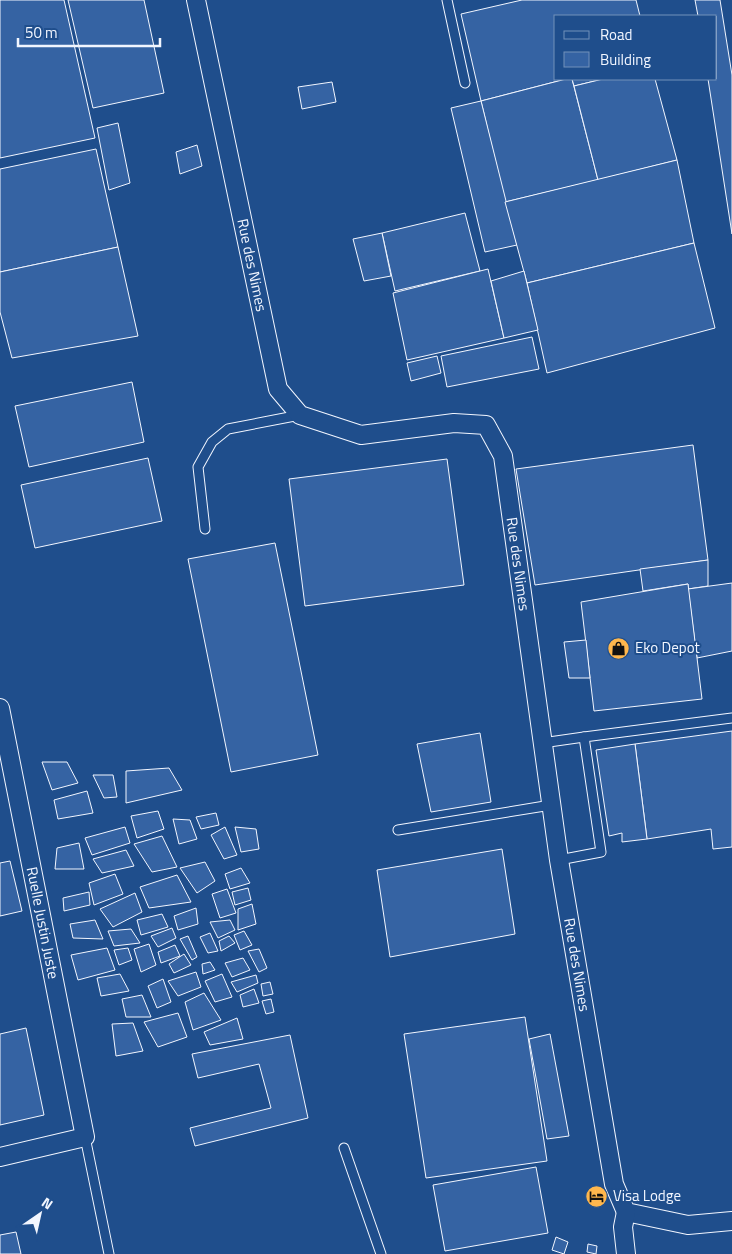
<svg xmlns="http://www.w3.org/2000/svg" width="732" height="1254" viewBox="0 0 732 1254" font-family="'Titillium Web',sans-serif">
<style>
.building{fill:#3563a3;stroke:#f2f6ff}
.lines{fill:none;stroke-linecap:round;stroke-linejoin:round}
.service-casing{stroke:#f2f6ff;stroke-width:11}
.minor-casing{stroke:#f2f6ff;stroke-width:20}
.service{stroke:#1f4e8c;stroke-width:9}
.minor{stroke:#1f4e8c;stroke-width:18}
.labels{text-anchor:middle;stroke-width:4;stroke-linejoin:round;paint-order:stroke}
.street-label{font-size:15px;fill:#f2f6ff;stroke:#1f4e8c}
.poi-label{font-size:15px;fill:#f2f6ff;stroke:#1f4e8c;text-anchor:start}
</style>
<rect width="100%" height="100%" fill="#1f4e8c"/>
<g class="building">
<polygon points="0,0 64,0 95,138 0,158"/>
<polygon points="68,0 144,0 164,93 93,108"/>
<polygon points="522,0 636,0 640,16 556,16 556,79 566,79 481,101 461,14"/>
<polygon points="695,0 720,0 732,75 732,234 708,79 716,79 716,16 698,16"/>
<polygon points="566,79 572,79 598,180 505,202 481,101"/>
<polygon points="572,79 603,79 574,86"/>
<polygon points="603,79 655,79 677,160 598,180 574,86"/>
<polygon points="332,82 336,102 302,109 298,87"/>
<polygon points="481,101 517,245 485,252 451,108"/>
<polygon points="118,123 130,183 109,190 97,128"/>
<polygon points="197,145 202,166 180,174 176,152"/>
<polygon points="96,149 118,247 0,272 0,169"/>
<polygon points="677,160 694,243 527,283 505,202"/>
<polygon points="465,213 480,271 395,291 382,233"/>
<polygon points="382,233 391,276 364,281 353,239"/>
<polygon points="694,243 715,328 547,373 527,283"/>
<polygon points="118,247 138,336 12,358 0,312 0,272"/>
<polygon points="488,269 504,338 407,360 393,293"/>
<polygon points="524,271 538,330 504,338 491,281"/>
<polygon points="532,337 539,369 447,387 441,356"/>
<polygon points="437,356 441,373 411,381 407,363"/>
<polygon points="132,382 144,442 29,467 15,406"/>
<polygon points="693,445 708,560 535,585 516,469"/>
<polygon points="148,458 162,521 35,548 21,485"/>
<polygon points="447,459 464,585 305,606 289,479"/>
<polygon points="275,543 318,755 231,772 188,559"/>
<polygon points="708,560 708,586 688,589 688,584 643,591 640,569"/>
<polygon points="732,583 732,651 697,658 688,589"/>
<polygon points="688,584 702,699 594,711 581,602"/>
<polygon points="586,640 590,678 569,678 564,642"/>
<polygon points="732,731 732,847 713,849 711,829 647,839 635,744"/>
<polygon points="480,733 491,802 431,812 417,744"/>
<polygon points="635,744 647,839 622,842 622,833 609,836 596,750"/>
<polygon points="42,762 67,762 78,783 52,790"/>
<polygon points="169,768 182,790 126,803 126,771"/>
<polygon points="93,775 113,775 117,797 104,798"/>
<polygon points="87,791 93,813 58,819 54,800"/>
<polygon points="158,811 164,829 137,838 131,816"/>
<polygon points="216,813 219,825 201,829 196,817"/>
<polygon points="173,819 190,820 197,839 179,844"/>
<polygon points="125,827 130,843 92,855 85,838"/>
<polygon points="225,827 237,855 224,859 211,835"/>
<polygon points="235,827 256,829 259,849 241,852"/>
<polygon points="162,836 177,867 152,872 134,844"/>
<polygon points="79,843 84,869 55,869 57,848"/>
<polygon points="502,849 515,934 390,957 377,870"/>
<polygon points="126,850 134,866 102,873 93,859"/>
<polygon points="10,861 22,911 0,916 0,863"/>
<polygon points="205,862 215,881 197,893 180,868"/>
<polygon points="241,868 250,883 230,889 225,874"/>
<polygon points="115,874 123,894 94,905 89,883"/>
<polygon points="177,875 191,902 149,908 140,887"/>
<polygon points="248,888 251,900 235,905 232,892"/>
<polygon points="227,889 236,913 220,918 212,894"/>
<polygon points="89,892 90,905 64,911 63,898"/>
<polygon points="135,893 142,912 113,927 100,909"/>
<polygon points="252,904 256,924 238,930 238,909"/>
<polygon points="196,908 198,924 178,930 174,916"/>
<polygon points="162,914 168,927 141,935 137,920"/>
<polygon points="95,920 103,939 73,938 70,924"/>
<polygon points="230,920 235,930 218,938 210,922"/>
<polygon points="172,928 176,938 158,947 151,936"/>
<polygon points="131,929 140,943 114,946 108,931"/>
<polygon points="244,931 252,945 240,950 234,935"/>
<polygon points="210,933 218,951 208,953 200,937"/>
<polygon points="188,936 197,957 192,960 180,939"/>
<polygon points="229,936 235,943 221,951 219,941"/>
<polygon points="149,944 156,965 141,972 134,949"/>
<polygon points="175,945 180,956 161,963 158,952"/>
<polygon points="107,948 115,970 78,980 71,955"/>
<polygon points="128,948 132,960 119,965 114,950"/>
<polygon points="259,949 267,968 259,972 248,951"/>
<polygon points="184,954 191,965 174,973 169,964"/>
<polygon points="243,958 250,970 232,977 225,963"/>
<polygon points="210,962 215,970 203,974 202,964"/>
<polygon points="196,972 201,987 178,996 168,981"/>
<polygon points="120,974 129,991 101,996 97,978"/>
<polygon points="222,974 232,997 215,1002 205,981"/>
<polygon points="256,975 258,983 237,992 231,982"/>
<polygon points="163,979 171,1002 157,1008 148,986"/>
<polygon points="270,982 273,994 263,996 261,984"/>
<polygon points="254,989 259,1003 243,1007 240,995"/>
<polygon points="204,993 221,1020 193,1030 185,1002"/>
<polygon points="142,995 151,1017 126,1017 122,999"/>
<polygon points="271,999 274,1012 266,1014 262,1001"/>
<polygon points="178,1013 187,1037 158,1047 144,1022"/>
<polygon points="525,1017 547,1161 426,1178 404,1034"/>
<polygon points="237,1018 243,1039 210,1045 204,1032"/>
<polygon points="133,1023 143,1051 116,1056 112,1024"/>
<polygon points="26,1028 44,1115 0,1125 0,1034"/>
<polygon points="550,1034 569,1136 547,1139 529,1039"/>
<polygon points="290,1035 308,1118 195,1146 190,1128 271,1108 259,1064 198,1078 192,1054"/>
<polygon points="536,1167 548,1233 445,1251 433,1185"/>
<polygon points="16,1232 21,1254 0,1254 0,1235"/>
<polygon points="556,1237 568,1242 564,1254 552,1250"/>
<polygon points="588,1244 597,1246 596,1254 587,1252"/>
</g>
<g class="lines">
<defs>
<g id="service">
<polyline points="447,0 465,83"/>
<polyline points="205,529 198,467 212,442 228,429 300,415"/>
<polyline points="542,743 584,737"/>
<polyline points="398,830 551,805"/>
<polyline points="559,860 601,852 584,737 732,718"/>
<polyline points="85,1137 109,1254"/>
<polyline points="344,1148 381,1254"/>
</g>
<g id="minor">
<path id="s1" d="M196,0l82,389 22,26 61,20 93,-12 32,2 17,31 56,404 55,324 12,28 62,13 44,-4"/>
<path id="s2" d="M0,708l85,429 -85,20"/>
<polyline points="626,1212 623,1227 626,1254"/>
</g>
</defs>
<use href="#service" class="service-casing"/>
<use href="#minor" class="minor-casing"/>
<use href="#service" class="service"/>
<use href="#minor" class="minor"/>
</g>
<defs>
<symbol id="shop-disc" viewBox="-11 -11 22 22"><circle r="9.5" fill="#ffb74d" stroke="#1f4e8c"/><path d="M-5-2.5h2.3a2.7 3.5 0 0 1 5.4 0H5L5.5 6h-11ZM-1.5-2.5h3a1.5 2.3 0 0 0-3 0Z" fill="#111"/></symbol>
<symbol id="hotel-disc" viewBox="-11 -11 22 22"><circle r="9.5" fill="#ffb74d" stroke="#1f4e8c"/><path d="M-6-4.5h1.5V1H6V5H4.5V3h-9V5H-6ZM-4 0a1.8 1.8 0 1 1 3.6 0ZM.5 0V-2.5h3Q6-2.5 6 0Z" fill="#111"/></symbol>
</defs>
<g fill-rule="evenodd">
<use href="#shop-disc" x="606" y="636" width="25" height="25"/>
<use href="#hotel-disc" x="584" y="1184" width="25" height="25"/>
</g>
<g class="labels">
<g class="street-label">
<text dy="5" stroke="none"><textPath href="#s1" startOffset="271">Rue des Nimes</textPath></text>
<text dy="5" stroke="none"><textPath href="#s1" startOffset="766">Rue des Nimes</textPath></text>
<text dy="5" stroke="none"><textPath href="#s2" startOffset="219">Ruelle Justin Juste</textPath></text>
<text dy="5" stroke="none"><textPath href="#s1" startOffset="1171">Rue des Nimes</textPath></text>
</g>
<g class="poi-label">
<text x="635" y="653">Eko Depot</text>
<text x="613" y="1201">Visa Lodge</text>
</g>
</g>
<rect x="554" y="15" width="162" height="65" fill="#1f4e8c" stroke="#7391ba"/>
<rect x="564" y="31" width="25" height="8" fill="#1f4e8c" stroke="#7391ba"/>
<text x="600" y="40" font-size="15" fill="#f2f6ff">Road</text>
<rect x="564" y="52" width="25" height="15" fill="#3563a3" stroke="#7391ba"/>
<text x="600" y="65" font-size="15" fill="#f2f6ff">Building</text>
<g transform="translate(40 1214) rotate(34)" stroke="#1f4e8c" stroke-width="4" paint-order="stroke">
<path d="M0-4L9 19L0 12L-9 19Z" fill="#f2f6ff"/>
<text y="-8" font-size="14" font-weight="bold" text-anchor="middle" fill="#f2f6ff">N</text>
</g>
<path d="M18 38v8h142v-8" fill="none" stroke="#f2f6ff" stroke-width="2.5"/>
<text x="25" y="38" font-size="15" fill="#f2f6ff" stroke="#1f4e8c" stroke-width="4" paint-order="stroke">50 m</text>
</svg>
